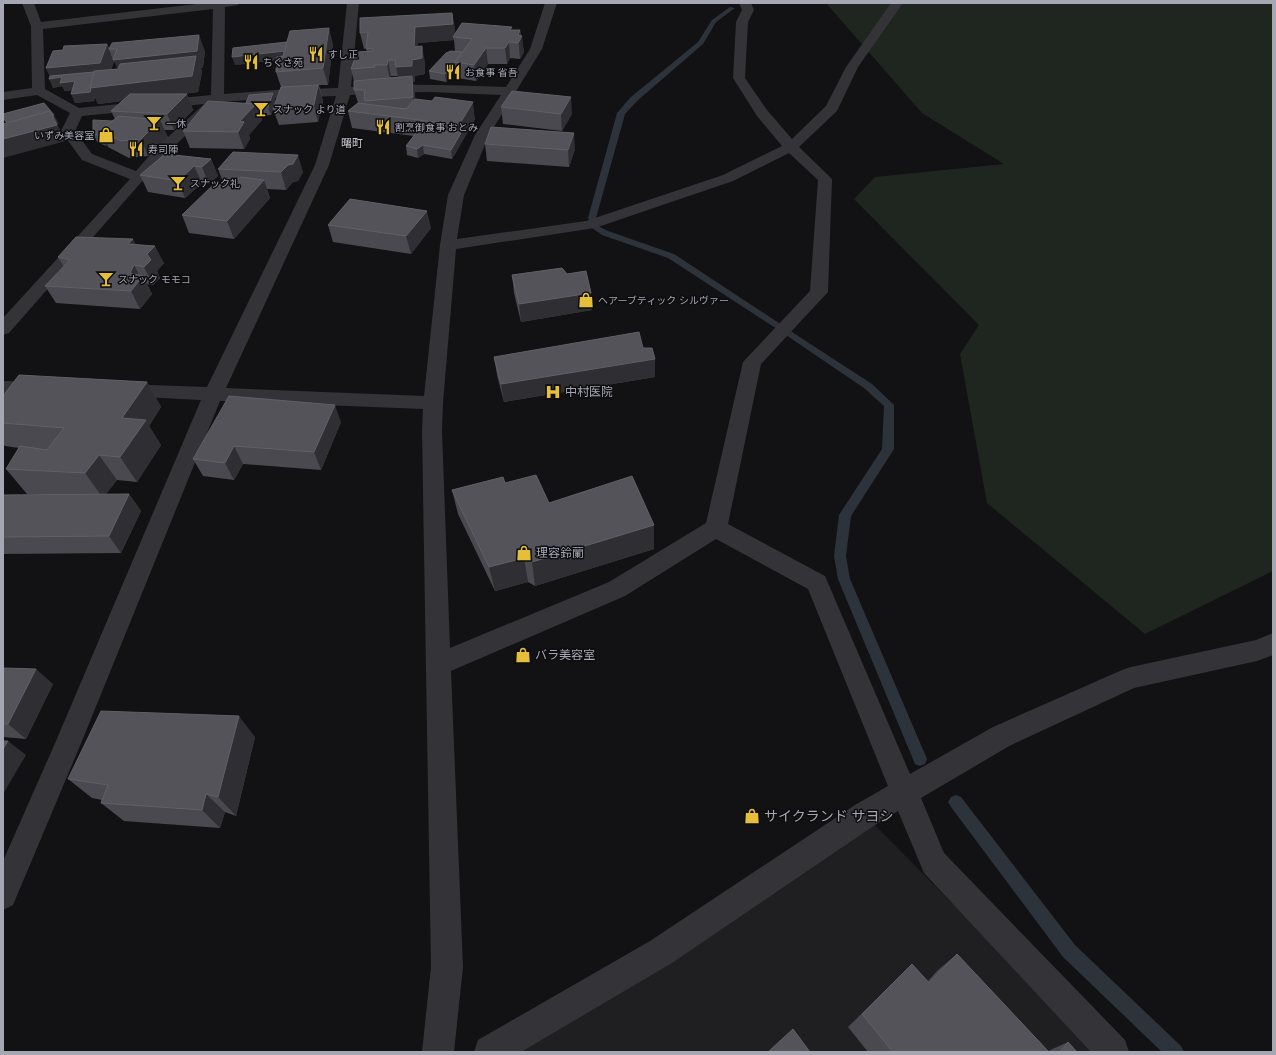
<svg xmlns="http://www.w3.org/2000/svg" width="1276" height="1055" viewBox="0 0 1276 1055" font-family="Helvetica,'Noto Sans JP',sans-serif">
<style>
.built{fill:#1f1e21}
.green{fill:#1f2620}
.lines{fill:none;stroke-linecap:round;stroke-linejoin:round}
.stream{fill:#2d333b;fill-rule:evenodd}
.minor{fill:#343438;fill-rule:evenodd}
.wall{fill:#49494f;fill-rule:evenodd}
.shaded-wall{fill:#2f2f33;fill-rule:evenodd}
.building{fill:#535359;stroke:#606067}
.labels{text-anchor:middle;stroke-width:3;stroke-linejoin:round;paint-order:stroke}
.far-poi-label{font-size:10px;fill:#a5a7b3;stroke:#0d0d0f;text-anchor:start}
.far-neighbourhood-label{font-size:11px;fill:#c5c7d0;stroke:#0d0d0f}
.poi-label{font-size:12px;fill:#a5a7b3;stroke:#0d0d0f;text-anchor:start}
.near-poi-label{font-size:14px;fill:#a5a7b3;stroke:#0d0d0f;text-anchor:start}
</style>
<rect width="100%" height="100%" fill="#121214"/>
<polygon class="built" points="865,815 1099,1052 486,1052"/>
<polygon class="green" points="826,3 1273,3 1273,571 1145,634 987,503 960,354 979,325 854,199 875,177 1004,164 922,113"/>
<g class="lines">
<g class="stream">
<polygon points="730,7 735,8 716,22 703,44 637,101 625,114 596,218 592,221 589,220 588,218 617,113 631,97 698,42 712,20"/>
<polygon points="596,225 608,231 674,254 782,325 777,328 774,327 668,258 602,235 592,228"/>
<polygon points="789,330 872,384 894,405 894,449 851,516 846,556 850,579 927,759 925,764 920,766 915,764 838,579 834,556 839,515 882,449 884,406 864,388 786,335 784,333 786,331"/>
<polygon points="956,795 961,797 1075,945 1181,1046 1184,1052 1162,1052 1063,957 951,807 948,802 951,797"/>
</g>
<g class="minor">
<path d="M22,3h12l7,19 164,-19h35l-2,2 -13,2 -1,87 51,-4 63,-2 9,-85h12l-8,84c52,-4 103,-2 155,0l24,-38 15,-46h12l-15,46 -53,86 -25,60 -7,44 129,-18 137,-46 59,-29 -25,-30 -24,-38 3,-56 6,-12 -3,-7h12l3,7 -6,12 -3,56 22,32 25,29 34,-33 20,-39 45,-64h12l-45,64 -21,44 -38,36 33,32 -4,113 -67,72 -33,160 97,52 85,198 83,-47 129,-57 9,-3 125,-27 17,-7v22l-16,6 -123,27 -123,57 -90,53 23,55 181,187 4,12h-38l-167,-179 -26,-62 -23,14 -203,138 -151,89h-47l4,-12 172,-99 205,-136 33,-19 -80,-197 -92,-50 -91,57 -174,75 12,296 -9,85h-32l9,-85 -9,-536 1,-22 -203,-8 -138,340 -69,164 -10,5v-49l53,-120 145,-341 -79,-4 -7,-1 -3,-5 3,-5 7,-1 85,3 108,-222 21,-69 -61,2 -54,4 -55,52 -157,179 -6,2v-17l127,-139 -48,-19 -21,-29 9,-18 -33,-18 -34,5v-8l29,-4 -1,-62zM213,9l-2,86 -132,13 -34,-19 -2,-60zM429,92l72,3 -26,40 -27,60 -8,50 -16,151 -198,-8 103,-223 21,-70 27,-2zM204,104l-48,44 -20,23 -44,-17 -17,-23 7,-15zM789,153l29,27 -8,111 -67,71 -37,161 -97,59 -159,66 -8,-217 1,-28 13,-154 139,-21 138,-47z"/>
<polygon points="3,381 40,382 47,383 50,388 47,393 40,394 3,393"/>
</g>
</g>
<g class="wall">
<path d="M452,13l3,21 57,-4h8l4,22 -4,7 -10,-1 -3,6h-19l-12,17 -19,-3 -1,-7 -10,11 -16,-3 -1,-8 26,-20 -1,-11 -36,3 -1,4 8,15v12l-10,2v6h-2l2,17 60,20 -23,40 -28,-5 -6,4 -11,-3 -1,-9 8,-10 -62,-8 -4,-17 10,-8 -4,-13v-8l-3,-13 16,-17 -1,-4 -2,1 -4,-16zM391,76h7v1l-7,1z"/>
<path d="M107,44l2,4 96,3 -2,16 -2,1 1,4 -4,20 -15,2h4l6,16 -19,20h-10l4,7 -20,19 -19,2 -21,-11 -1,-3 -1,2 -9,-4 -4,-9 22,-14 -4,-8 11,-10 -24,3 -3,-7 -1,4 -19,2 -3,-13 -7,1 -3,-5 -9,2 -3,-12 -4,-8zM114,61l4,8 -7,1z"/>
<polygon points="333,44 328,85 319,85 323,101 318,122 279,125 273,109 271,115 260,116 262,120 249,135 250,139 244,149 190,148 183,131 246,103 273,93 276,102 281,87 276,72 277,68 275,63 276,60 235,65"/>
<polygon points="501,107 572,114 562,131 503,124"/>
<polygon points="485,144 575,149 569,167 487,161"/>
<polygon points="211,159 218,176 209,184 202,183 185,198 148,192 140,175"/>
<polygon points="218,169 303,172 298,181 293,182 286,190 267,189 270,198 234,239 189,233 182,215 223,182"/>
<polygon points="328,225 431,228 411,254 333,242"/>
<polygon points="136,244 164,263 157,271 160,278 153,285 147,284 152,294 140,309 56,303 45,286 64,267 58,257"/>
<polygon points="567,274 592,310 521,322 514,293 512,275"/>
<polygon points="494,357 655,377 504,402 497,375"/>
<polygon points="147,382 161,407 149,426 161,445 137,482 117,480 106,494 129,494 141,511 121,553 3,554 3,495 45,495 27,494 6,469 19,448 5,446 3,444 3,396"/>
<polygon points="229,396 341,422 321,470 243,464 234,480 203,476 193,459"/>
<polygon points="505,483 549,503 654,549 535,586 528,582 495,591 458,514 452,490"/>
<polygon points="3,668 53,684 26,739 3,737"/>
<polygon points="255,737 236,816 225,812 220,828 124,821 101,803 102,800 92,798 68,779"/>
<polygon points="957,954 1048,1051 1068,1042 1077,1052 868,1052 848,1027 912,964 928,981 938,970"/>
</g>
<g class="shaded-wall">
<polygon points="452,13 455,28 456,40 455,37 453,37 454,40 418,43 417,59 422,46 425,62 425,74 415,76 415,82 413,82 415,92 416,114 413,97 399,83 396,67 412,60 414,47 415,27"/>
<polygon points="329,28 333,44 328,85 323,68"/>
<polygon points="520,30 521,39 522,36 524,52 520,59 518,35"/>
<path d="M199,35l6,16 -2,16 -2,1 1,4 -4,20 -100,12 -3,-7 -1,4 -19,2 -4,-9 8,-4 -14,1 -3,-5 -9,2 -4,-9h2l-5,-11 61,-24 6,16zM114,61l7,15 -11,-2z"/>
<polygon points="509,42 510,58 507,64 505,48"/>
<polygon points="486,48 488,64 476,81 474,65"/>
<polygon points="286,51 288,59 235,65 232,57"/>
<polygon points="388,60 391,76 390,81 387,65"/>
<polygon points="455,63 456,71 446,82 445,74"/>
<polygon points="318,85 323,101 318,122 314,105"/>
<polygon points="273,93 276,102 271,115 268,107"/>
<polygon points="187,94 193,110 174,130 167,114"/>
<polygon points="571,97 572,114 562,131 561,114"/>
<polygon points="473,102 475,119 462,142 459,125"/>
<polygon points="256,104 262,120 249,135 250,139 244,149 238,132 240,121"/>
<polygon points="54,115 59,124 57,124 66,141 3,158 3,139 10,127"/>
<polygon points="160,120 168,137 148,156 141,139"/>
<polygon points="461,133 462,142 452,159 451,150"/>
<polygon points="574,133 575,149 569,167 568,150"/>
<polygon points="103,136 107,144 106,146 102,137"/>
<polygon points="423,145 424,154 418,158 417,149"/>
<polygon points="298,155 303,172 298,181 293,182 286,190 281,172"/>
<polygon points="211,159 218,176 209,184 202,167"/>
<polygon points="194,166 202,183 185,198 178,181"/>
<polygon points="264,180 270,198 234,239 227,221"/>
<polygon points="427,211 431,228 411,254 406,236"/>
<polygon points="133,239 142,256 128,244"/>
<polygon points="155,246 164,263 157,271 160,278 153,285 144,267 147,254"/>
<polygon points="134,265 141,278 143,276 152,294 140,309 131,291 130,273"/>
<polygon points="591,293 592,310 521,322 519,304"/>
<polygon points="655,359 655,377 504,402 501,384"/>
<polygon points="147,382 161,407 149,426 161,445 137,482 120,457 122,418"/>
<polygon points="335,405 341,422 321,470 314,452"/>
<polygon points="234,446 243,464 234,480 225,463"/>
<polygon points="99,455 117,480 103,498 85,473"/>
<polygon points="129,494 141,511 121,553 109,536"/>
<polygon points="654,525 654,549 535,586 532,562"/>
<polygon points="524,558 528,582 495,591 489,567"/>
<polygon points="36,669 53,684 26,739 8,724"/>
<polygon points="239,716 255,737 236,816 218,797"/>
<polygon points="8,741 26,755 3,794 3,749"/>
<polygon points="206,794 225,812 220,828 202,810"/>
</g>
<g class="building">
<polygon points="452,13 453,24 415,27 414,47 422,46 422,58 412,60 412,66 396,67 395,60 388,60 387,65 374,65 375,67 351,69 357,52 373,51 373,48 366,49 368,32 360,33 360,18"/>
<polygon points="462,23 512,27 510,30 520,30 518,35 522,36 518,43 509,42 505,48 486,48 474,65 455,62 472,39 453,37"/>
<polygon points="329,28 323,68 276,72 276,68 280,68 281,65 275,63 277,57 283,56 290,31"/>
<polygon points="199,35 197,51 113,60 117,49 109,49 112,43"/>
<polygon points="287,42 285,51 232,57 233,48"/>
<polygon points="107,44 100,63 46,68 53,51 63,50 64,46"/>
<polygon points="451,51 462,52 455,62 445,74 429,71 446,53"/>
<polygon points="196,56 192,76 90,88 94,71 118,69 120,64"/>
<polygon points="94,72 90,88 91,89 90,92 71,94 75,81 60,83 62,77 49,79 50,76"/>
<polygon points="412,76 413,97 365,101 364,90 354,90 354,81"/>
<polygon points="318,85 314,105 273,109 281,87"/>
<polygon points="512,91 571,97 561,114 501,107"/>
<polygon points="273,93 268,107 257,108 256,104 246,103 249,95"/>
<polygon points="130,94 187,94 167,114 111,111"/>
<polygon points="435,97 473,102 459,125 348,111 358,103 406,109 415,99 432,101"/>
<polygon points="208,101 256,104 240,121 244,122 238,132 183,131"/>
<polygon points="44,103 54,115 52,116 50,111 7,123 3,118 3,114"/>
<polygon points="50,111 57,125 3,139 3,124"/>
<polygon points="119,116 160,120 141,139 121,141 100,130"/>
<polygon points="93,120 113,121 100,130 103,136 102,137 93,133"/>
<polygon points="491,127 574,133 568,150 485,144"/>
<polygon points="419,129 461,133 451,150 423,145 417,149 406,146"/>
<polygon points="233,152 298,155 293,164 288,165 281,172 218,169"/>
<polygon points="165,154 211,159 202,167 194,166 178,181 140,175"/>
<polygon points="241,177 264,180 227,221 182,215 214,184 220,185 226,179 236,180"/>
<polygon points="350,199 427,211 406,236 328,225"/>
<polygon points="76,237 133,239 128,244 155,246 147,254 151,260 144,267 134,265 130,273 143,276 131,291 45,286 70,260 58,257"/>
<polygon points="562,268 567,274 586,271 591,293 519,304 512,275"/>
<polygon points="639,332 643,348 652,348 655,359 501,384 494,357"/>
<polygon points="19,375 147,382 122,418 146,420 120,457 99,455 85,473 6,469 20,446 47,450 64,428 3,423 3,396"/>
<polygon points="229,396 335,405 314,452 234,446 225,463 193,459"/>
<polygon points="536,475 549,503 632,476 654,525 532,562 524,558 489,567 452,490 503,477 505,483"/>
<polygon points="129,494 109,536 3,537 3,495"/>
<polygon points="3,668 36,669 8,724 3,724"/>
<polygon points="101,711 239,716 218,797 206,794 202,810 101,803 108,785 68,779"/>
<polygon points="3,741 8,741 3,749"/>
<polygon points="957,954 1049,1052 893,1052 862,1014 912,964 929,983"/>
<polygon points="793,1029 810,1052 768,1052"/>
<polygon points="1068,1042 1077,1052 1060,1052"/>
</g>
<defs>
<symbol id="restaurant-bare" viewBox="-9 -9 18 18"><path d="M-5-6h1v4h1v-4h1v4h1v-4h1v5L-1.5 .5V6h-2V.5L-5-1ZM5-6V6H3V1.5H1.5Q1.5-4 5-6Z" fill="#e5bf39" stroke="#0d0d0f" stroke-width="2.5" paint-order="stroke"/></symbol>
<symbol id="bar-bare" viewBox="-9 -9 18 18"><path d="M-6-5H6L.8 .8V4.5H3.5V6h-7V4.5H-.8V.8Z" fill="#e5bf39" stroke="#0d0d0f" stroke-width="2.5" paint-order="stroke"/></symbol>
<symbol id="shop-bare" viewBox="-9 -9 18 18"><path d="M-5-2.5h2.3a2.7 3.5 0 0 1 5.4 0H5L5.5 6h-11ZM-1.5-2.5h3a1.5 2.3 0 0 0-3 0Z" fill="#e5bf39" stroke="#0d0d0f" stroke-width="2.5" paint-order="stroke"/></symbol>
<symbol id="hospital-bare" viewBox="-9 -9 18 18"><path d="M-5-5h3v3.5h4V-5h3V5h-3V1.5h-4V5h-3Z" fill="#e5bf39" stroke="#0d0d0f" stroke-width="2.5" paint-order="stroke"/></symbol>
</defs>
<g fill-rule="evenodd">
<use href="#restaurant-bare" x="305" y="43" width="22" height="22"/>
<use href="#restaurant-bare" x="240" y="51" width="22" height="22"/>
<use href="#restaurant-bare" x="442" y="61" width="22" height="22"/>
<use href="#bar-bare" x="250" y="98" width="22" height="22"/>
<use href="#bar-bare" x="143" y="112" width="22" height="22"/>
<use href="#restaurant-bare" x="372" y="116" width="22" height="22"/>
<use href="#shop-bare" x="95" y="124" width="22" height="22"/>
<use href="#restaurant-bare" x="125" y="138" width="22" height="22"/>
<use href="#bar-bare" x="167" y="172" width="22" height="22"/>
<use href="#bar-bare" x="95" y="268" width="22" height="22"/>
<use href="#shop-bare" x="575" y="289" width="22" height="22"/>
<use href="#hospital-bare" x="542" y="381" width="22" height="22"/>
<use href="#shop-bare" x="513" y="542" width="22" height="22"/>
<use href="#shop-bare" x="512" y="644" width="22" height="22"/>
<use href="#shop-bare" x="741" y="805" width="22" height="22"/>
</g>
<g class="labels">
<g class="far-poi-label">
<text x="328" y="58">すし正</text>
<text x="263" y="66">ちぐさ苑</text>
<text x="465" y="76">お食事 省吾</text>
<text x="273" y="113">スナック より道</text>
<text x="166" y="127">一休</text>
<text x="395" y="131">割烹御食事 おとみ</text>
<text x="94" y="139" text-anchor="end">いずみ美容室</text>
<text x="148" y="153">寿司陣</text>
<text x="190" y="187">スナック礼</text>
<text x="118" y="283">スナック モモコ</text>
<text x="598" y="304">ヘアーブティック シルヴァー</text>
</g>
<g class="far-neighbourhood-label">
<text x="352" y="147">曙町</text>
</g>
<g class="poi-label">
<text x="565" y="396">中村医院</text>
<text x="536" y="557">理容鈴蘭</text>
<text x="535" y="659">バラ美容室</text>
</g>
<g class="near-poi-label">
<text x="764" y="821">サイクランド サヨシ</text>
</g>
</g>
<rect width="1276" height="1055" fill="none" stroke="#a5a7b3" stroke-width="8"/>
</svg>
